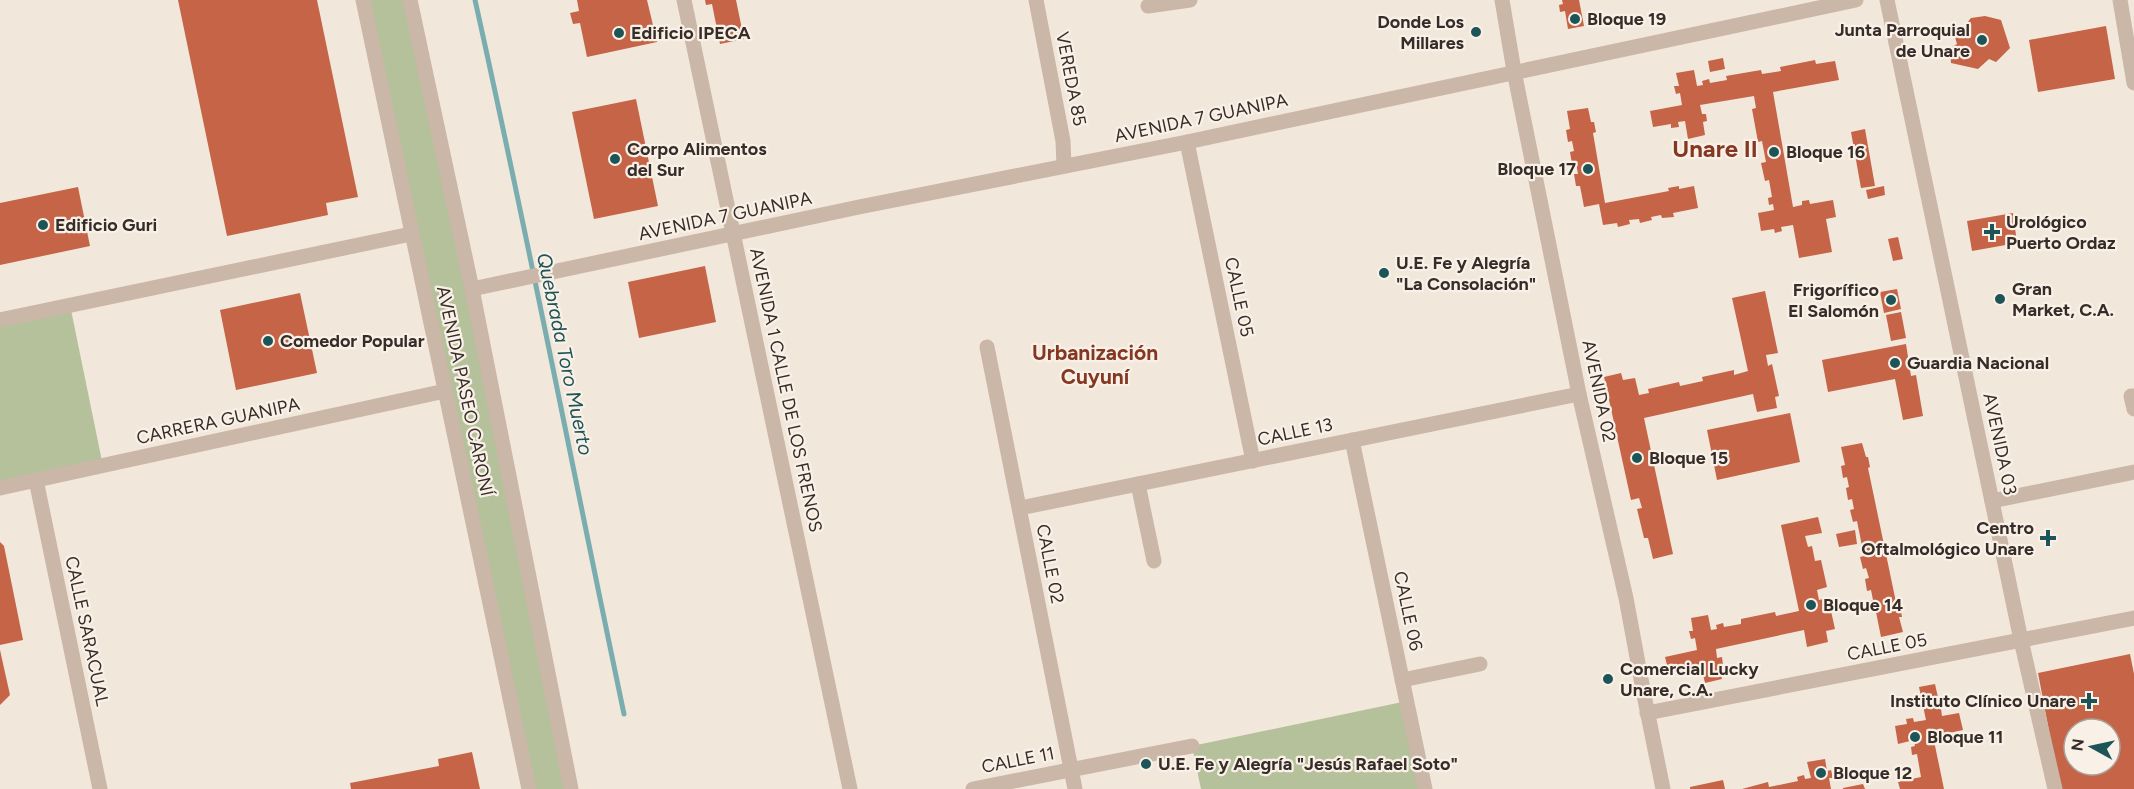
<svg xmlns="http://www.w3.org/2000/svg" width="2134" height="789" viewBox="0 0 2134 789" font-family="Figtree,sans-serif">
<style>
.green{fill:#b5c19b}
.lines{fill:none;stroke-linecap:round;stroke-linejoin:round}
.stream{stroke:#7aadaf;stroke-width:5}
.building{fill:#c56446;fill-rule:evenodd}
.minor{stroke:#cab7a7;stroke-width:15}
.tertiary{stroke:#cab7a7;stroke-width:15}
.poi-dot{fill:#1d5458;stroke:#f9f1e8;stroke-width:2}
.labels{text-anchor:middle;stroke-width:4.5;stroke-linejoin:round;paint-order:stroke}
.poi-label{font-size:18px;font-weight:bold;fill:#362c28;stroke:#f9f1e8;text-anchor:start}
.street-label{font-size:18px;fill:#362c28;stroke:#f9f1e8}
.water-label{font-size:20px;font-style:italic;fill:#1d5458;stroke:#f9f1e8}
.quarter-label{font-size:21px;font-weight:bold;fill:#853821;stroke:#f9f1e8}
.district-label{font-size:24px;font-weight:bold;fill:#853821;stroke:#f9f1e8}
</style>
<rect width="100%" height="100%" fill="#f2e7db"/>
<g class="green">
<polygon points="363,0 410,0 571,789 529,789"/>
<polygon points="70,305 103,466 0,488 0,320"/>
<polygon points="1407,701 1425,789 1201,789 1192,746"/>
</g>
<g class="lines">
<path class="stream" d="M475,0c53,237 99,476 149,714"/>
</g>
<g class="building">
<polygon points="178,0 317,0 358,197 326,203 328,215 227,236"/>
<polygon points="577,0 647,0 657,42 587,57 580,23 573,24 570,13 579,11"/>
<polygon points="705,0 736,0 744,39 720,44 712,4 706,5"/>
<polygon points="1562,0 1579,0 1584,26 1568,29 1565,11 1560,12 1559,5 1563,4"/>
<polygon points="1985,16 2001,20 2010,48 1996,62 1989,59 1978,69 1951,63 1950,48 1957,44 1955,37 1971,18"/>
<polygon points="2106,26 2115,79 2038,92 2029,40"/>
<polygon points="1723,58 1725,69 1710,72 1708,61"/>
<polygon points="1815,60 1816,64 1835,61 1839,80 1773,92 1793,207 1802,205 1802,201 1809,200 1810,204 1833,200 1836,217 1826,219 1832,252 1799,258 1793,225 1781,227 1782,231 1775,233 1774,229 1761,231 1758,213 1774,210 1773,204 1769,205 1768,198 1772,197 1769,180 1765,181 1761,163 1766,162 1762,141 1758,142 1752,109 1756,108 1754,96 1700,105 1702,114 1706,114 1707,121 1703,122 1705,135 1688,139 1685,121 1678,122 1679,127 1671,128 1671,124 1653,127 1650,111 1682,105 1680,93 1676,94 1674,86 1679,86 1676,73 1694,70 1697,86 1703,85 1702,81 1709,79 1710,83 1727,80 1726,76 1761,70 1762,74 1781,71 1780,67"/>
<polygon points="636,99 658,206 594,219 572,112"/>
<polygon points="1588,108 1591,122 1594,122 1596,132 1593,133 1605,203 1669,191 1668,188 1679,186 1679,189 1694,186 1698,208 1673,213 1674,217 1662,218 1661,215 1651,217 1652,220 1640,223 1639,219 1629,220 1630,224 1618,227 1617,223 1603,225 1599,204 1584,207 1580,186 1576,186 1574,174 1578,174 1576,163 1572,164 1570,152 1574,151 1572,141 1568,142 1566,130 1570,129 1567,111"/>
<polygon points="1865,129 1875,186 1861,188 1851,132"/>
<polygon points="1884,186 1885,195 1868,199 1866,190"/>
<polygon points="78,187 90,246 0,265 0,203"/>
<polygon points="2013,213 2017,243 1972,251 1967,221"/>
<polygon points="1898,237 1903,259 1893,261 1888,239"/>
<polygon points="705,266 716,322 639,338 628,282"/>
<polygon points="1897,289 1901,309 1884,313 1880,292"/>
<polygon points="1765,291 1778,353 1766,355 1768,366 1772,364 1779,396 1775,397 1777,408 1757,412 1753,394 1644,418 1673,554 1653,559 1648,538 1644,538 1637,509 1642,508 1639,498 1631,500 1604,377 1621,373 1623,380 1635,378 1639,395 1649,393 1648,389 1679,382 1680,386 1703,381 1702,377 1734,370 1734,375 1748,371 1732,298"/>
<polygon points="300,293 317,373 236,390 220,310"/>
<polygon points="1901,312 1906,338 1891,341 1886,315"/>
<polygon points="1906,344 1911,376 1916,375 1923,416 1903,420 1895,379 1828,392 1822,360"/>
<polygon points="1790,413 1800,462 1717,480 1707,430"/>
<polygon points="1862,443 1866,457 1868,457 1870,467 1868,468 1897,607 1900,606 1902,617 1899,617 1903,632 1881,637 1876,612 1872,613 1870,601 1873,600 1871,590 1867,591 1865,579 1869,578 1866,568 1863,569 1860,557 1864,556 1857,521 1853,522 1850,510 1854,509 1852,499 1848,500 1846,488 1849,487 1847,477 1843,478 1841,466 1845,465 1841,447"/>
<polygon points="1818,517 1822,533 1805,536 1808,547 1812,546 1815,561 1821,560 1827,587 1817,590 1819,600 1823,599 1826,612 1831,611 1835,629 1826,631 1828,642 1807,647 1804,630 1716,649 1717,658 1722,657 1723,665 1719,666 1722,679 1705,683 1701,666 1694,667 1695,672 1688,673 1687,669 1669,673 1665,657 1697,650 1695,638 1691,639 1689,631 1693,631 1691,618 1708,615 1711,630 1717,629 1716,625 1723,623 1724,627 1741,624 1741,619 1775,612 1776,616 1799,611 1781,525"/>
<polygon points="1855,530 1857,544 1839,547 1836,534"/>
<polygon points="0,542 4,546 23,640 0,645"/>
<polygon points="0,650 10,695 0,705"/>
<path d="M2130,654l4,20v115h-74l-22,-116zM2074,729h36v36h-36z"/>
<polygon points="1935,684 1939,702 1944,701 1945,708 1941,709 1942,716 1959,713 1963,730 1949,733 1950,737 1943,739 1942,735 1933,736 1944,789 1900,789 1898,782 1921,777 1917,754 1912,755 1911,747 1915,746 1914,740 1898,744 1895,726 1907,724 1906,719 1913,718 1914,722 1926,720 1919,687"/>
<polygon points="472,752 480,789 351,789 350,783 439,766 438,759"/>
<polygon points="1825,759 1827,771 1831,770 1833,778 1829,778 1831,789 1742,789 1768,782 1769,787 1798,781 1797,777 1804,775 1805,779 1811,778 1807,762"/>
<polygon points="1723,780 1725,789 1690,789 1690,787"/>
<polygon points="1863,784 1865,789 1843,789 1843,788"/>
</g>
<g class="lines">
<g class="minor">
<polyline points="684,0 850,789"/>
<polyline points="1036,0 1063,141 1064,166"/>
<polyline points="1502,0 1514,71 1579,394 1626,598 1644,695 1663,789"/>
<polyline points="1887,0 2021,640 2055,789"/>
<polyline points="2120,0 2134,83"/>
<polyline points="1148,6 1190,0"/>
<polyline points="1187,142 1253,461"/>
<polyline points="472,289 859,207 1187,142 1856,0"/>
<polyline points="0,320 411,234"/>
<polyline points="987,347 1075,789"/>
<polyline points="2134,396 2131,396 2134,409"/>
<polyline points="1352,440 1425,789"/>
<polyline points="36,480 100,789"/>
<polyline points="1138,484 1154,561"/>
<polyline points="0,488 445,391"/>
<polyline points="1992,501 2134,472"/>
<polyline points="1020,508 1579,394"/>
<polyline points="1402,680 1480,664"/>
<polyline points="1647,713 2134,618"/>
<polyline points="973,789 1192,746"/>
</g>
<g class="tertiary">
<polyline points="363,0 529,789"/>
<polyline points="410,0 472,289 571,789"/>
</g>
</g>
<g class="poi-dot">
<circle cx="1575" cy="19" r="6"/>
<circle cx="1476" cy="32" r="6"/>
<circle cx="619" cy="33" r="6"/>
<circle cx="1982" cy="40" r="6"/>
<circle cx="1774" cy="152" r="6"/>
<circle cx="615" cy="159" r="6"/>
<circle cx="1588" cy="169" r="6"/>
<circle cx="43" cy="225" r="6"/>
<path d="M1989 223h6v6h6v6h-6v6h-6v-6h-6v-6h6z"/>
<circle cx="1384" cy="273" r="6"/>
<circle cx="2000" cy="299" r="6"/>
<circle cx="1891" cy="300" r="6"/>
<circle cx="268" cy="341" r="6"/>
<circle cx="1895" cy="363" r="6"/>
<circle cx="1637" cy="458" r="6"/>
<path d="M2045 529h6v6h6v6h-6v6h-6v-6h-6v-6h6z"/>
<circle cx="1811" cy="605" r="6"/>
<circle cx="1608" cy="679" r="6"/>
<path d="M2086 692h6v6h6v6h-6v6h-6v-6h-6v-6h6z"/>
<circle cx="1915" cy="737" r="6"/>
<circle cx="1146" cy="764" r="6"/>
<circle cx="1821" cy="773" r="6"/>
</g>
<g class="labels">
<g class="poi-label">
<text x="1587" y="25">Bloque 19</text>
<text x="1464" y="28" text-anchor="end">Donde Los<tspan x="1464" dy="21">Millares</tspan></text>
<text x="1970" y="36" text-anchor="end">Junta Parroquial<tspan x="1970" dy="21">de Unare</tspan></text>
<text x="631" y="39">Edificio IPECA</text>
<text x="627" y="155">Corpo Alimentos<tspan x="627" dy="21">del Sur</tspan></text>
<text x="1786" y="158">Bloque 16</text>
<text x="1576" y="175" text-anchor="end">Bloque 17</text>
<text x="2006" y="228">Urológico<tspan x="2006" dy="21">Puerto Ordaz</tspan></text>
<text x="55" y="231">Edificio Guri</text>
<text x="1396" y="269">U.E. Fe y Alegría<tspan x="1396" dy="21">"La Consolación"</tspan></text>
<text x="2012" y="295">Gran<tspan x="2012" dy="21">Market, C.A.</tspan></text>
<text x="1879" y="296" text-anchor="end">Frigorífico<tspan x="1879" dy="21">El Salomón</tspan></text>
<text x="280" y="347">Comedor Popular</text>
<text x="1907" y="369">Guardia Nacional</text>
<text x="1649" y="464">Bloque 15</text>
<text x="2034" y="534" text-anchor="end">Centro<tspan x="2034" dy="21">Oftalmológico Unare</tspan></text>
<text x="1823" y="611">Bloque 14</text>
<text x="1620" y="675">Comercial Lucky<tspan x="1620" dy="21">Unare, C.A.</tspan></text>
<text x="2076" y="707" text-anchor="end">Instituto Clínico Unare</text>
<text x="1927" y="743">Bloque 11</text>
<text x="1158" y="770">U.E. Fe y Alegría "Jesús Rafael Soto"</text>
<text x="1833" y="779">Bloque 12</text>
</g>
<g class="street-label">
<text transform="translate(1071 79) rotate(79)" y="6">VEREDA 85</text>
<text transform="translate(1201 118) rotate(-12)" y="6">AVENIDA 7 GUANIPA</text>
<text transform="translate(725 216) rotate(-12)" y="6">AVENIDA 7 GUANIPA</text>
<text transform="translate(1239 297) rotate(78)" y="6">CALLE 05</text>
<text transform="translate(786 390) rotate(78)" y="6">AVENIDA 1 CALLE DE LOS FRENOS</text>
<text transform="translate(465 391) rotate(78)" y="6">AVENIDA PASEO CARONÍ</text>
<text transform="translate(1599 391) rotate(78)" y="6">AVENIDA 02</text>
<text transform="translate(218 421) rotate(-12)" y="6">CARRERA GUANIPA</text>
<text transform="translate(1295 432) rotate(-12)" y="6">CALLE 13</text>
<text transform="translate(2000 444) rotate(78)" y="6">AVENIDA 03</text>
<text transform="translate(1050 564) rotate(79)" y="6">CALLE 02</text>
<text transform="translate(1408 611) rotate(78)" y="6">CALLE 06</text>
<text transform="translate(87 631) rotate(78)" y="6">CALLE SARACUAL</text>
<text transform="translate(1887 647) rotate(-11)" y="6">CALLE 05</text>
<text transform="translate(1018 760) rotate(-11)" y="6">CALLE 11</text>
</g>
<g class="water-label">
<text transform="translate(565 354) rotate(78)" y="7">Quebrada Toro Muerto</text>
</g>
<g class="quarter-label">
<text x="1095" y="360">Urbanización<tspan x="1095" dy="24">Cuyuní</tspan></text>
</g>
<g class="district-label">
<text x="1715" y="157">Unare II</text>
</g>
</g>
<g transform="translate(2092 747) rotate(278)"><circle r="28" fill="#f9f1e8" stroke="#aba29b" stroke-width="1.5"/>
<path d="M0-4.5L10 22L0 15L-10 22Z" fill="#1d5458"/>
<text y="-9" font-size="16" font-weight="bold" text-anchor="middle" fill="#362c28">N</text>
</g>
</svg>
